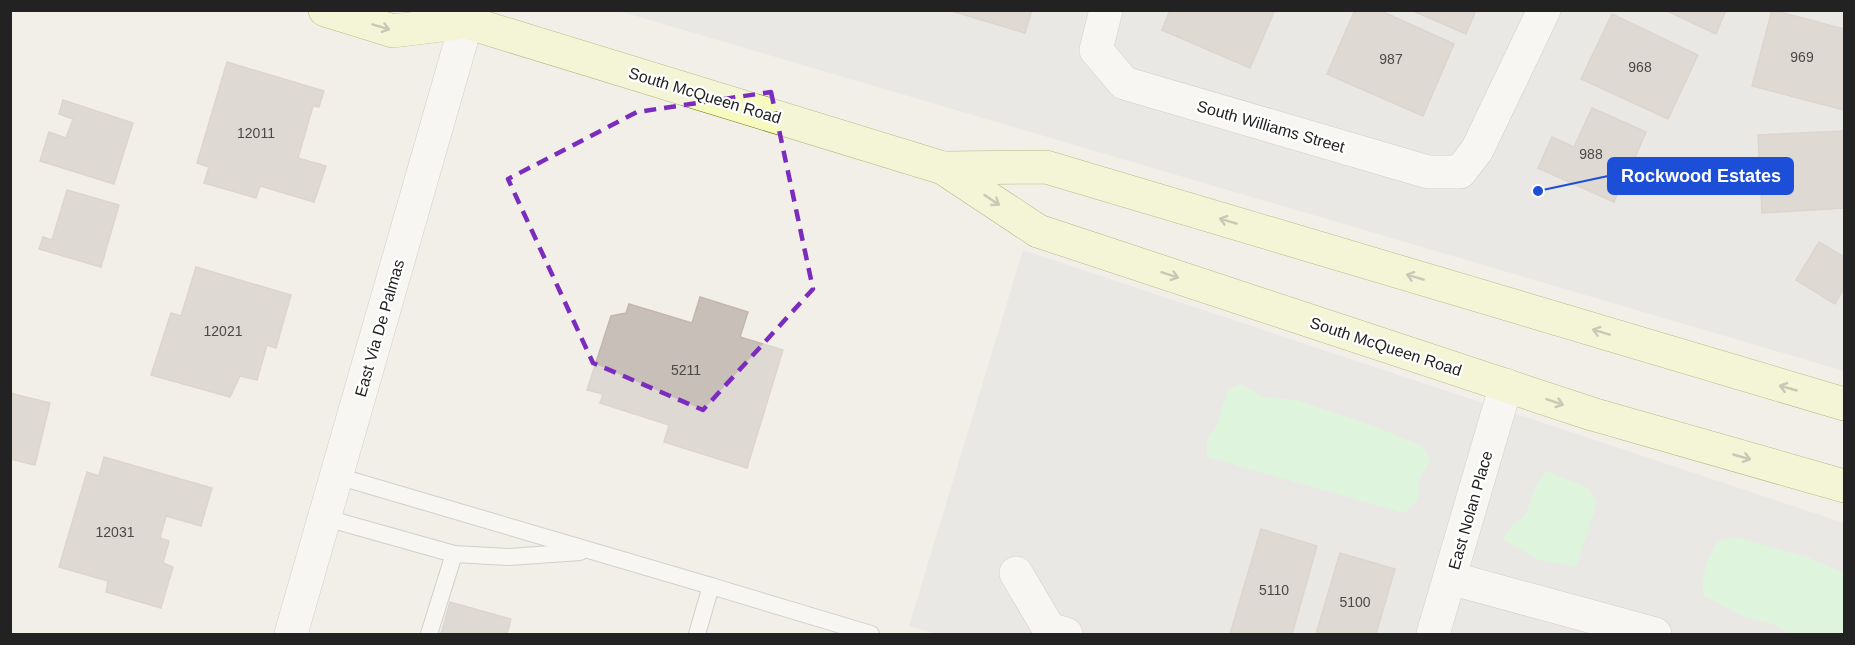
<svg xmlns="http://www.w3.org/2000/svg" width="1855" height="645" viewBox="0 0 1855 645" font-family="Arial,sans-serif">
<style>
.residential{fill:#e0dfdf}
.park{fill:#c8facc}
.building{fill:#c7bfb8;stroke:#c4b6ab;stroke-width:1.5}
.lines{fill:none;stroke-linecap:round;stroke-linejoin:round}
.service-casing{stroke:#a9a9a9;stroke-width:18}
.minor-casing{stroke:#a9a9a9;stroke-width:34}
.secondary-casing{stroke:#707d05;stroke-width:34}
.service{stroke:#fff;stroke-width:16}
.minor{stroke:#fff;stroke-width:33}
.secondary{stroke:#f7fabf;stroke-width:33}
.oneway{stroke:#979978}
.marked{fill:none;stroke:#7b2cbf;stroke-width:4.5;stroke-dasharray:12 8;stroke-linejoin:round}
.labels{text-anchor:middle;stroke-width:4.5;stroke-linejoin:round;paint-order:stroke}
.number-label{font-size:14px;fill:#4b4948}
.street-label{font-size:16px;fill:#222;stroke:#fff}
.leader{fill:none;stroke:#1d4ed8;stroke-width:2}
.callout-dot{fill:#1d4ed8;stroke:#fff;stroke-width:2}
.callout{fill:#1d4ed8;stroke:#1d4ed8;stroke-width:2}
.callout-label{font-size:18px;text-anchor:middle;font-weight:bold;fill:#fff}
</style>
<rect width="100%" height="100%" fill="#f2efe9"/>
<g class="residential">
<polygon points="619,11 1844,11 1844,371"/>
<polygon points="1023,250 1844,523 1844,634 936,634 909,626"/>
</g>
<g class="park">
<polygon points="1241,384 1263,397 1297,400 1373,426 1422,446 1431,459 1419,480 1418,501 1404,513 1207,457 1207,440 1216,426 1228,390"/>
<polygon points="1546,471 1588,488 1597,503 1576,567 1539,560 1502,539 1513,525 1526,514 1536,486"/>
<path d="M1735,537l73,20 30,14h6v63h-54l-20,-11 -26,-6 -41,-22c-2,-19 4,-40 17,-55z"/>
</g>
<g class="building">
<polygon points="948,10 1032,10 1025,33"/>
<polygon points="1170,10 1275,10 1250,68 1162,30"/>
<polygon points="1355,10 1379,10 1454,44 1423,116 1327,74"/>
<polygon points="1411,10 1476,10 1466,34"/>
<polygon points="1665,10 1726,10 1716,34"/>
<polygon points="1772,10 1844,29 1844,110 1752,86"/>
<polygon points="1612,14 1698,55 1668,119 1581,79"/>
<polygon points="227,62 324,91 319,107 313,106 298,158 326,166 314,202 260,186 256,198 204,183 209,167 197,163"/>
<polygon points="63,100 133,123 114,184 40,161 49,132 66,138 73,119 59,114"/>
<polygon points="1592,108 1646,132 1634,160 1645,164 1633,192 1621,186 1614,202 1538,168 1552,137 1574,147"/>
<polygon points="1844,131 1844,208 1762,213 1758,135"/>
<polygon points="67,190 119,205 101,267 39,249 43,237 52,240"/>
<polygon points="1819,242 1844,257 1844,288 1835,304 1796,280"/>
<polygon points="196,267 291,295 276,348 267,345 257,380 240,376 230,397 151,375 171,313 181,316"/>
<polygon points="700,297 748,312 740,337 783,350 747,468 664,442 669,425 600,403 603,394 587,390 611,316 626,313 629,304 692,323"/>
<polygon points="10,393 50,403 35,465 10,459"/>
<polygon points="104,457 212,488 201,526 166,516 160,538 169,541 163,563 173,567 161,608 106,592 108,581 59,567 87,472 99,476"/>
<polygon points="1261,529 1317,546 1292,634 1230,634"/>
<polygon points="1340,553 1395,569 1376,634 1316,634"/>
<polygon points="450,602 511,619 507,634 441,634"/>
</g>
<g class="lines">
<defs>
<g id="service">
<polyline points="337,476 711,586 697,634"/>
<polyline points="326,518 454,554"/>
<polyline points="711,586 871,634"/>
<polyline points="429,634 454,554 509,557 580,552"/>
</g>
<g id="minor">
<polyline points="1106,10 1096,50 1124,83 1428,172 1460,172 1477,150 1544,10"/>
<polyline points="1016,573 1049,629 1066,634"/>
<polyline points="1450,578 1655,634"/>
<polyline points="291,634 470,10"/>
<polyline points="1433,634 1506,385"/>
</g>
<g id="secondary">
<polyline points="325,10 393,31 466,22"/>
<polyline points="451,10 466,22 943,168 1038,231 1592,414 1844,486"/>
<polyline points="943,168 1046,167 1844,404"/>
</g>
</defs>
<use href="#service" class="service-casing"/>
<use href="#minor" class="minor-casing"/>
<use href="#secondary" class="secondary-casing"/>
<use href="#service" class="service"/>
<use href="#minor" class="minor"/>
<use href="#secondary" class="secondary"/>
</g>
<defs><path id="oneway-shaft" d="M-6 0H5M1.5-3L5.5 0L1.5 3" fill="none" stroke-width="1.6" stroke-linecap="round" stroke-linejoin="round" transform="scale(1.5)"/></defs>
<g class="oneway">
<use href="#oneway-shaft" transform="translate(381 27) rotate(17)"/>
<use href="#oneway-shaft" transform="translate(992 200) rotate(34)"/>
<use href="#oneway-shaft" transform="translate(1228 221) rotate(-163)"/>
<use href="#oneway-shaft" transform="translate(1170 275) rotate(18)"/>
<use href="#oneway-shaft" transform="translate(1415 277) rotate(-163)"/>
<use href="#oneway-shaft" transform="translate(1601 332) rotate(-163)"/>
<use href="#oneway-shaft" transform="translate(1788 388) rotate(-164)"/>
<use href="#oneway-shaft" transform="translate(1555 402) rotate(19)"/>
<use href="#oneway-shaft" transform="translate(1742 457) rotate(16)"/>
</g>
<path d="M0 0H1855V645H0ZM771,92l42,197 -110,121 -110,-47 -85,-184 129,-67z" fill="#f2efe9" fill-opacity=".55" fill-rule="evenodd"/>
<path class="marked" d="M771,92l42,197 -110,121 -110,-47 -85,-184 129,-67z"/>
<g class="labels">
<g class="number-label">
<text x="1802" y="62">969</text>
<text x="1391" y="64">987</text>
<text x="1640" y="72">968</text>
<text x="256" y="138">12011</text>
<text x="1591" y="159">988</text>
<text x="223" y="336">12021</text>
<text x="686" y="375">5211</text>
<text x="115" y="537">12031</text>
<text x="1274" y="595">5110</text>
<text x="1355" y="607">5100</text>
</g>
<g class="street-label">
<text transform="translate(705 95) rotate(17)" y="6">South McQueen Road</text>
<text transform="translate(1271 126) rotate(16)" y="6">South Williams Street</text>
<text transform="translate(379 328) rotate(-74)" y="6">East Via De Palmas</text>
<text transform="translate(1386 346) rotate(18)" y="6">South McQueen Road</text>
<text transform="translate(1470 510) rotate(-74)" y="6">East Nolan Place</text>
</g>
</g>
<path class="leader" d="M1538 191L1608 176"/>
<circle class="callout-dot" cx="1538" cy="191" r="6"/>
<rect class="callout" x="1608" y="158" width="185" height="36" rx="6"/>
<g class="callout-label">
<text x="1701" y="182">Rockwood Estates</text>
</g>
<rect width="1855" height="645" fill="none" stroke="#222222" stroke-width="24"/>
</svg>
